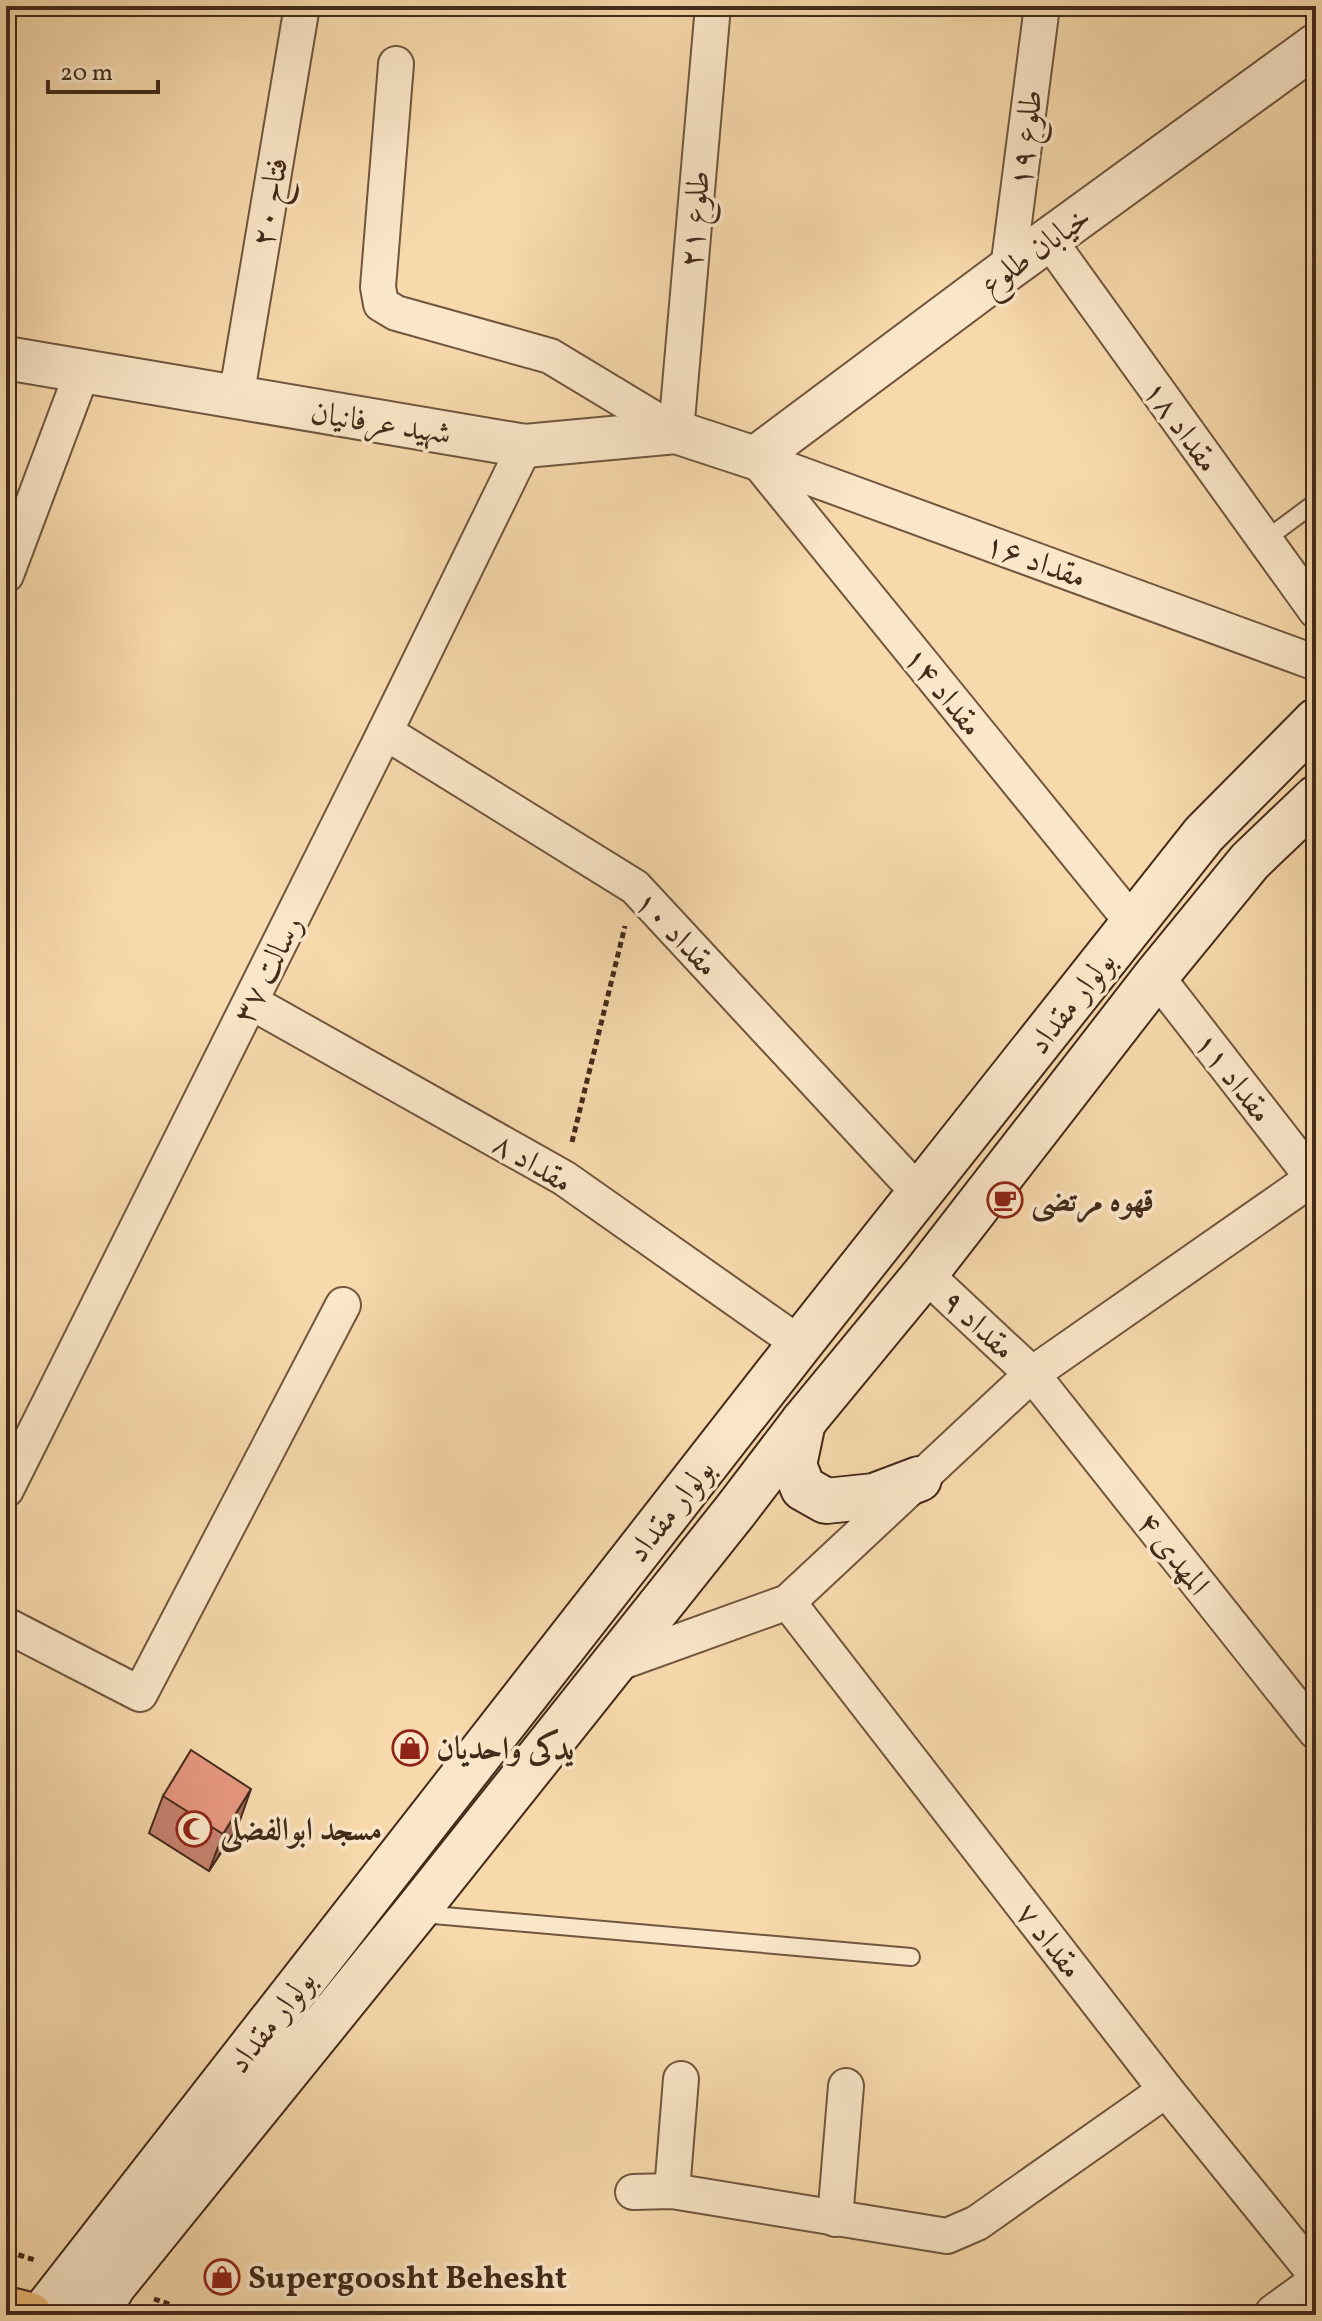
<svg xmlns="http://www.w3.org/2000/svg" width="1322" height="2321" viewBox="0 0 1322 2321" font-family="Vollkorn,Amiri,serif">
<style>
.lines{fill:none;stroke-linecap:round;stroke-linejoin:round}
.service-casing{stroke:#70563e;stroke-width:20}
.minor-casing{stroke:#70563e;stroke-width:38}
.tertiary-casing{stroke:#70563e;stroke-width:46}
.secondary-casing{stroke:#432a1a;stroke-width:48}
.primary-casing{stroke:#432a1a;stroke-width:48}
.path{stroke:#432a1a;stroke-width:5;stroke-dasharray:6 4;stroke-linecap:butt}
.service{stroke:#fae6c8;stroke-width:16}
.minor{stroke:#fae6c8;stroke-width:34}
.tertiary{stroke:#fae6c8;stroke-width:42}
.secondary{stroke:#fae6c8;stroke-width:44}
.primary{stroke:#ecbc76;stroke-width:44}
.wall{fill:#c7826f;stroke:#432a1a;stroke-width:2}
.shaded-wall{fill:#a26a5a;stroke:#432a1a;stroke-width:2}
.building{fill:#e79781;stroke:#432a1a;stroke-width:2}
.labels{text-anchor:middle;stroke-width:7;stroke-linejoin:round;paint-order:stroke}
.street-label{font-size:32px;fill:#432a1a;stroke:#fae6c8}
.poi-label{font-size:32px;font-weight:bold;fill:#432a1a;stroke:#fae6c8;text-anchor:start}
</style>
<rect width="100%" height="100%" fill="#f7d9ab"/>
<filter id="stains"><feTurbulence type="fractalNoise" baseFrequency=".0025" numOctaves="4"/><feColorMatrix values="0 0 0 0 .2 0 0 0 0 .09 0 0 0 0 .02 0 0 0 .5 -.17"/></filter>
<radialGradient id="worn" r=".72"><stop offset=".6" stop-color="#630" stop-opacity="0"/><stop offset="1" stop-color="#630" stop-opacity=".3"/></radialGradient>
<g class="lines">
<defs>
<g id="service">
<polyline points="1265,540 1316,502"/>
<polyline points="422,1914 911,1957"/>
</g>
<g id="minor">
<polyline points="396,64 378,287 381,304 396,313 550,356 676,432 713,6"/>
<polyline points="1049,240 1316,611"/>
<polyline points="1008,269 1042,6"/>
<polyline points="236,398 302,6"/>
<polyline points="755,458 1133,923"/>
<polyline points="756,458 1316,663"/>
<polyline points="6,575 83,370"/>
<polyline points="385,732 635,887 919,1193"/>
<polyline points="1156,976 1316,1182"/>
<polyline points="251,1002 564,1178 800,1344"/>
<polyline points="925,1274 1032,1374 1316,1732"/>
<polyline points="6,1490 385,732 525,446"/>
<polyline points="788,1602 1166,2090 1316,2275"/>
<polyline points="6,1625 140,1694 343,1305"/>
<polyline points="613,1665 788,1602 1032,1374 1316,1176"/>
<polyline points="672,2191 681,2079"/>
<polyline points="633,2192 672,2191 947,2236 977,2223 1166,2090"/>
<polyline points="835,2219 846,2086"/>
</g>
<g id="tertiary">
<polyline points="6,358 525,446 676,432 755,458 1008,269 1316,45"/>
<polyline points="1276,2315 1316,2286"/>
</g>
<g id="secondary">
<polyline points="803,1422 794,1465 803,1488 826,1501 874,1496 919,1479"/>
<polyline points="42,2315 800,1344 1204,834 1316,721"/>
<polyline points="96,2315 113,2286 415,1913 736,1510 803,1422 925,1274 1156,976 1250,861 1316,798"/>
</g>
<polyline id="primary" points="6,2309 30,2315"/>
</defs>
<use href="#service" class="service-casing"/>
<use href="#minor" class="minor-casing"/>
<use href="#tertiary" class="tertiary-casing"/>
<use href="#secondary" class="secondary-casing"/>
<use href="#primary" class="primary-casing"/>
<g class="path">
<polyline points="572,1142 625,926"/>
<polyline points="7,2269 16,2254 35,2260"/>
<polyline points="154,2299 172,2305 166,2315"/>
</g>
<use href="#service" class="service"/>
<use href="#minor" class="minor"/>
<use href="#tertiary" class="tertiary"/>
<use href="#secondary" class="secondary"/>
<use href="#primary" class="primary"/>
</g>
<polygon class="wall" points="163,1796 238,1826 209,1871 149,1833"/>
<polygon class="shaded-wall" points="251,1789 238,1826 209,1871 223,1834"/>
<polygon class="building" points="191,1750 251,1789 223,1834 163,1796"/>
<defs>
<symbol id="cafe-ring" viewBox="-11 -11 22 22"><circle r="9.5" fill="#fae6c8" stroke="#8f2418" stroke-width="1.5"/><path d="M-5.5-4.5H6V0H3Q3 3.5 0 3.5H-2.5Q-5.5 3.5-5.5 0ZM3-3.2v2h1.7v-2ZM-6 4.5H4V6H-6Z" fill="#8f2418"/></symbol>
<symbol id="shop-ring" viewBox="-11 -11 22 22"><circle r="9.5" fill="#fae6c8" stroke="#8f2418" stroke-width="1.5"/><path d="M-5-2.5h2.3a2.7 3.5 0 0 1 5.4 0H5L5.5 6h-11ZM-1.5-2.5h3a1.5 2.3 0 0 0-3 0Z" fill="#8f2418"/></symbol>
<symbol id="mosque-ring" viewBox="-11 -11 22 22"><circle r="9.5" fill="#fae6c8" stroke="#8f2418" stroke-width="1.5"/><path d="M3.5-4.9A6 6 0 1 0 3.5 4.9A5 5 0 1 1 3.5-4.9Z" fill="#8f2418"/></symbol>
</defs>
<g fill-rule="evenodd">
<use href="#cafe-ring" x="985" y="1180" width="40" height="40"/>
<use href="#shop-ring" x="390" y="1728" width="40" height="40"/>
<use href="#mosque-ring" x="174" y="1809" width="40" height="40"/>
<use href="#shop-ring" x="202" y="2257" width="40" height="40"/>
</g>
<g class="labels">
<g class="street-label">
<text transform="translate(1025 138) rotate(-83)" y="11">طلوع ۱۹</text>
<text transform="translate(269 202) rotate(-80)" y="11">فتاح ۲۰</text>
<text transform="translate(694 219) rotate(-85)" y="11">طلوع ۲۱</text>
<text transform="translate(1035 250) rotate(-36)" y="11">خیابان طلوع</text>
<text transform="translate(381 422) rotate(9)" y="11">شهید عرفانیان</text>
<text transform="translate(1182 426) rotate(54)" y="11">مقداد ۱۸</text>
<text transform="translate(1036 560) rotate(20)" y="11">مقداد ۱۶</text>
<text transform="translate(944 691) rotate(51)" y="11">مقداد ۱۴</text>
<text transform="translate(677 933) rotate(46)" y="11">مقداد ۱۰</text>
<text transform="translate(267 969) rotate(-63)" y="11">رسالت ۳۷</text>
<text transform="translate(1071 1002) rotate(-52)" y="11">بولوار مقداد</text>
<text transform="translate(1234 1077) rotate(52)" y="11">مقداد ۱۱</text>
<text transform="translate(533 1162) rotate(31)" y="11">مقداد ۸</text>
<text transform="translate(979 1324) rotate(43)" y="11">مقداد ۹</text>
<text transform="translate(670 1510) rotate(-52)" y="11">بولوار مقداد</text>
<text transform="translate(1174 1553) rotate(52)" y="11">المهدی ۴</text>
<text transform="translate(1050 1940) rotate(52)" y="11">مقداد ۷</text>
<text transform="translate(271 2021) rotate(-52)" y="11">بولوار مقداد</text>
</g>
<g class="poi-label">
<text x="1031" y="1211">قهوه مرتضی</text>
<text x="436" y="1759">یدکی واحدیان</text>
<text x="220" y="1840">مسجد ابوالفضلی</text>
<text x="248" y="2288">Supergoosht Behesht</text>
</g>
</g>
<rect width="1322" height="2321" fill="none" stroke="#f7d9ab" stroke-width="32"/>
<rect x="8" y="8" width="1306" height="2305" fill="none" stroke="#432a1a" stroke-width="4"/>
<rect x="16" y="16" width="1290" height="2289" fill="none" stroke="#432a1a" stroke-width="2"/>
<path d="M48 80v12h110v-12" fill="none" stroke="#432a1a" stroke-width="4"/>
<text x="60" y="80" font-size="24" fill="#432a1a" stroke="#fae6c8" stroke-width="6" paint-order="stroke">20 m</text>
<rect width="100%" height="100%" filter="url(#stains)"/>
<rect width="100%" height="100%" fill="url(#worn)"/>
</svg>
